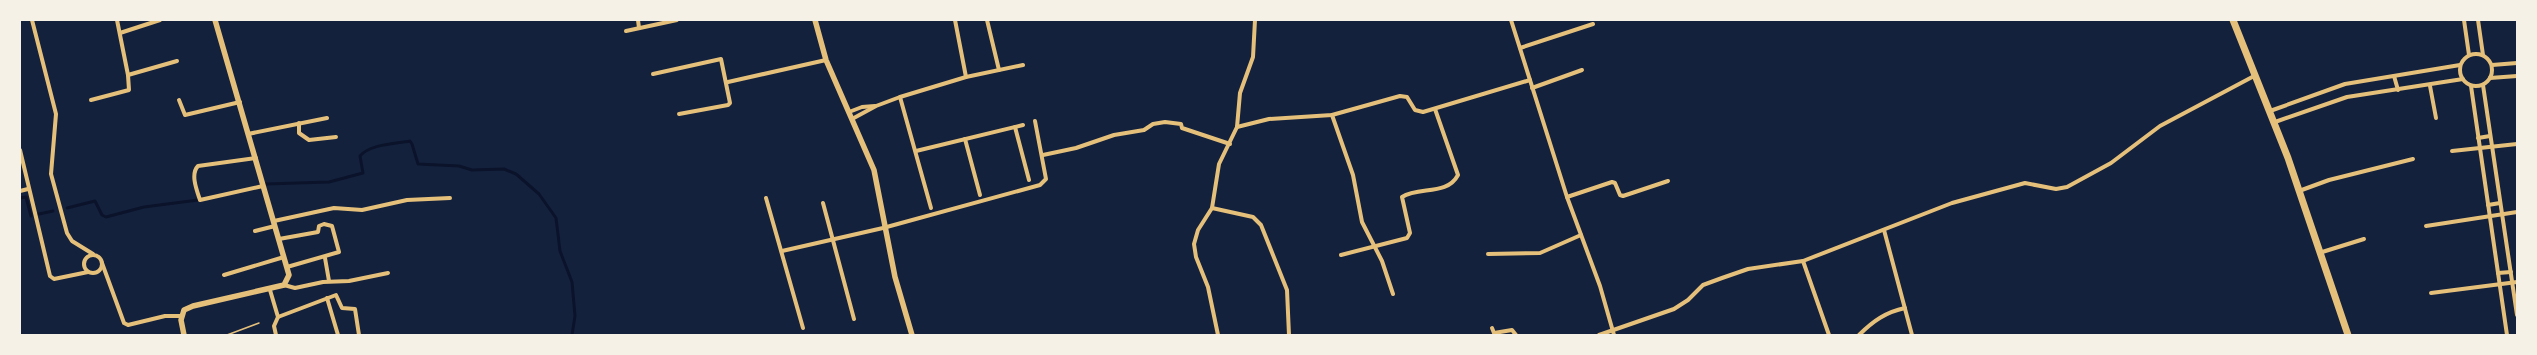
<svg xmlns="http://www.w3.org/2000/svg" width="2537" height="355" viewBox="0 0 2537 355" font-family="Inter,sans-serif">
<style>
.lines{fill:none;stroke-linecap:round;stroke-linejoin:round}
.stream{stroke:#0b132b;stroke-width:3}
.path{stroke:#e5c07b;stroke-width:1.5}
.minor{stroke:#e5c07b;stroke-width:4}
.tertiary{stroke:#e5c07b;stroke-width:5.5}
.primary{stroke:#e5c07b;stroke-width:7}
</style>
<rect width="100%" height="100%" fill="#14213d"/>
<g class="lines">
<g class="stream">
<path d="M266,184l63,-2 34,-9 -3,-17c10,-12 35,-12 50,-15l2,3 6,20 41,2 13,4 32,-1 12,5 23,20 17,24 4,33 12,31 3,34 -3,19"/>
<polyline points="20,198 26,197 31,216"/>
<polyline points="67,208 95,201 102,215 106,217 144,207 198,200"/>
<polyline points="39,214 53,211"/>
</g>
<polyline class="path" points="227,335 259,323"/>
<g class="minor">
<polyline points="32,20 56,114 51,174 67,233 72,241 93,254"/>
<polyline points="638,20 639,28"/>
<polyline points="955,20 966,77"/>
<polyline points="987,20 999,70"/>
<polyline points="1511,20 1567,197 1600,286 1614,335"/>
<polyline points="2464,20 2469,55"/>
<polyline points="2478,20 2483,55"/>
<polyline points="626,31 677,20"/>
<polyline points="120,33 160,20"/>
<polyline points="1520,48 1593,24"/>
<circle cx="2476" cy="70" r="16"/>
<polyline points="2492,65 2517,63"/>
<polyline points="653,74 721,59 730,103 728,105 679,114"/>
<polyline points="128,75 177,61"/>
<polyline points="2394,76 2398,90"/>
<polyline points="2490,78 2517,76"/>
<polyline points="728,82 826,60"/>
<polyline points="2483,85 2517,315"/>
<polyline points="2430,86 2436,118"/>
<polyline points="2471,86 2507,335"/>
<polyline points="1532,88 1582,70"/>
<polyline points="900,97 931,208"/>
<polyline points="91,100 129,90 128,75 117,20"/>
<polyline points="179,100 185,115 240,102"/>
<polyline points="2270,111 2345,84 2460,65"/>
<polyline points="849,112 862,107 875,106"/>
<polyline points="1332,115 1353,175 1362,222 1382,261 1393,294"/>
<polyline points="852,119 876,106 900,97 966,77 1023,65"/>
<polyline points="2275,122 2347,97 2463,79"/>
<polyline points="299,123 299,133 309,140 336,137"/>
<polyline points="1015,127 1029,180"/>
<polyline points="1237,127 1269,119 1332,115 1400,96 1407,97 1415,110 1423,112 1530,80"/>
<polyline points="248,134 327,118"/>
<polyline points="2478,138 2490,136"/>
<polyline points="965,139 980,195"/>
<polyline points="20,150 50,276 54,279 88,272"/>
<polyline points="916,151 1023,125"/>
<polyline points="2452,151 2517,144"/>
<polyline points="1043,155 1076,148 1114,135 1144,130 1153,124 1165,122 1181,124 1182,128 1230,144"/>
<path d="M256,158l-58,8c-8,8 -1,25 2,34l63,-14"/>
<polyline points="20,191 28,189"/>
<polyline points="2299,191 2329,180 2413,159"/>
<polyline points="1567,197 1612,182 1615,183 1620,195 1623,196 1668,181"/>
<polyline points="766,198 803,328"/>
<polyline points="823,203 854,319"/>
<polyline points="2488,205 2500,203"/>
<polyline points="1212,208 1253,217 1261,225 1287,290 1289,335"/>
<polyline points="274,221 334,208 362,210 407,200 450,198"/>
<polyline points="2426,226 2517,212"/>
<polyline points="1884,230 1912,335"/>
<polyline points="255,231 275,226"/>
<polyline points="279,239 318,232 319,226 324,224 332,226 339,252 287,267"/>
<polyline points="782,251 883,228 1040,185 1046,179 1035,121"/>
<polyline points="2319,253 2364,239"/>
<polyline points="1488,254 1540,253 1581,235"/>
<circle cx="93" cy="264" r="9"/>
<path d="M1341,255l66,-17 3,-5 -8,-36c17,-11 45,-1 56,-22l-23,-66"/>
<polyline points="325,258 329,281"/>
<polyline points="1803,261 1829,335"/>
<polyline points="102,263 124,323 128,325 165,316 182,316"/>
<polyline points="2498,273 2511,272"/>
<polyline points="224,275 284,257"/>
<polyline points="284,285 295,288 323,282 349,281 388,273"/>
<polyline points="270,290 278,317 274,326 276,335"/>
<polyline points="2431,293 2517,282"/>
<polyline points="327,298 338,335"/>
<polyline points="278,317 336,295 342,308 355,309 359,335"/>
<polyline points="1492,328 1494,333 1512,330 1516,335"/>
<polyline points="1218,335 1208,287 1196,257 1194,244 1198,230 1212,208 1219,164 1237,127 1240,93 1253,57 1255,20"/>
<polyline points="1599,335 1674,309 1688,300 1703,285 1722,278 1748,269 1803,261 1952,203 2025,183 2056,189 2067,187 2111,163 2160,126 2256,75"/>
<path d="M1859,335c14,-14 27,-23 46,-27"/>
</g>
<g class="tertiary">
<polyline points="815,20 826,60 874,170 895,277 912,335"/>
<polyline points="184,335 181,320 184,310 193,306 284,285 289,275 215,20"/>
</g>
<polyline class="primary" points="2233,20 2288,158 2348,335"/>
</g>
<rect width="2537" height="355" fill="none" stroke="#f6f1e7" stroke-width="42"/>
</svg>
